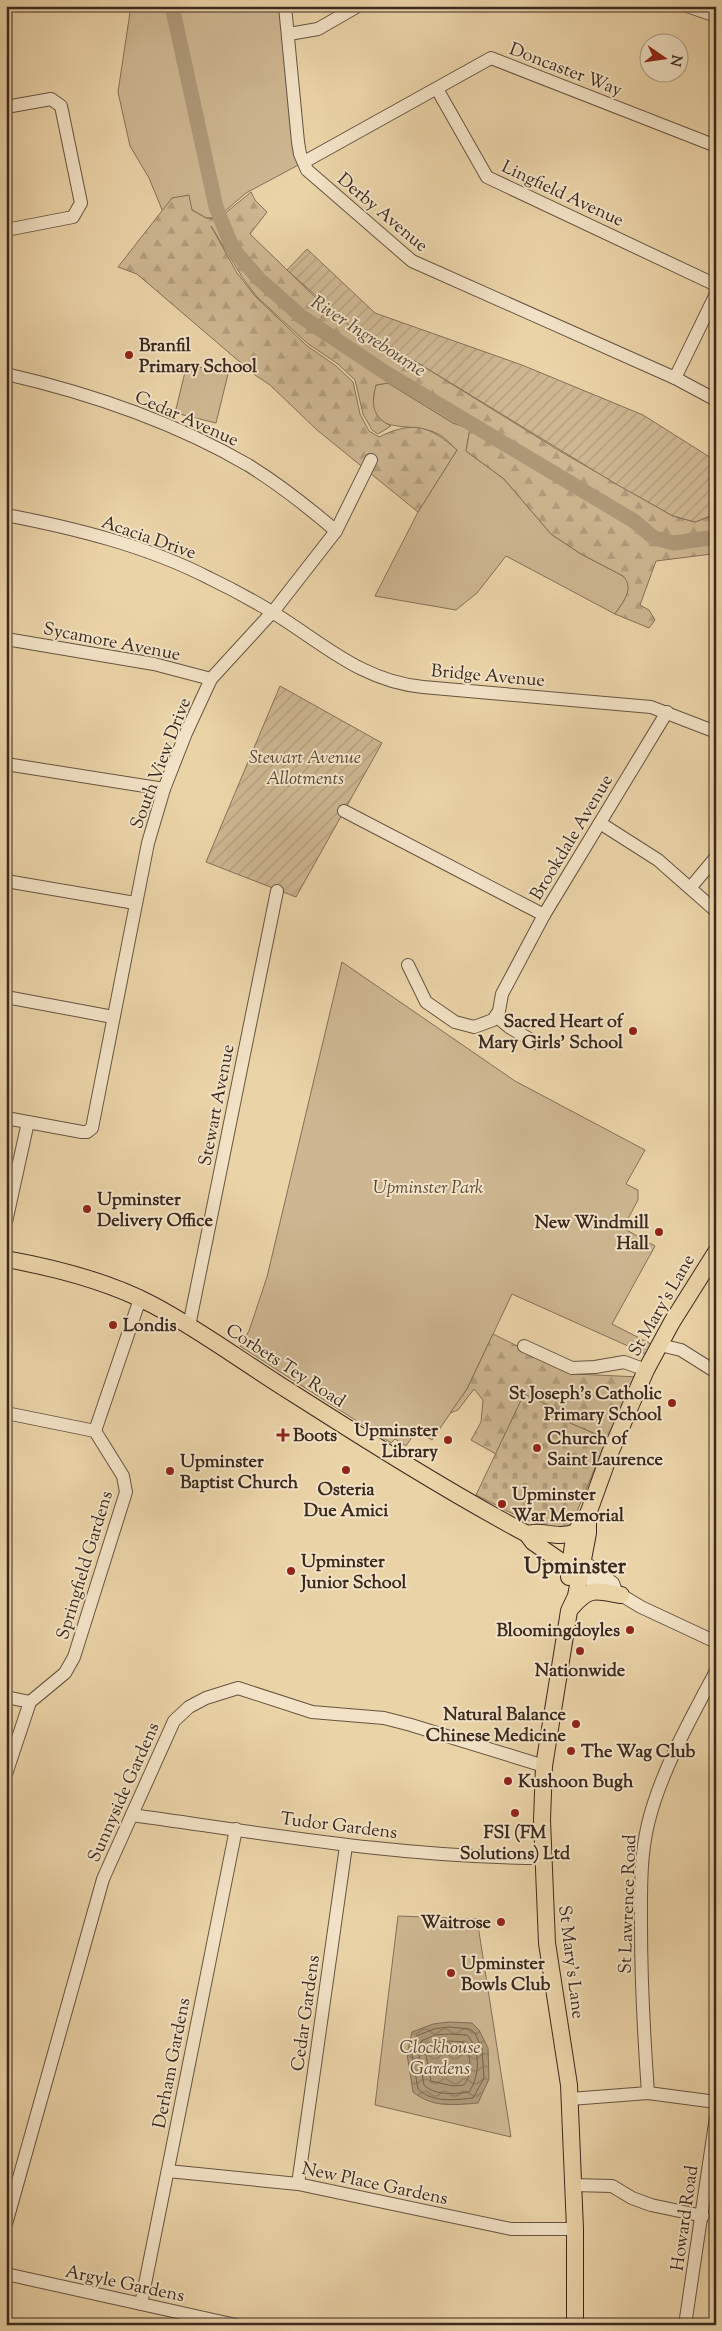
<svg xmlns="http://www.w3.org/2000/svg" width="722" height="2331" viewBox="0 0 722 2331" font-family="'Sorts Mill Goudy',serif">
<style>
.green{fill:#cdb691;stroke:#847058}
.forest{fill:url(#forest-firs);stroke:#847058}
.cemetery{fill:url(#cemetery-stones);stroke:#847058}
.garden{fill:url(#garden-furrows);stroke:#847058}
.water{fill:url(#water-waves);stroke:#806c55}
.lines{fill:none;stroke-linecap:round;stroke-linejoin:round}
.shore{stroke:#74614c;stroke-width:1}
.river{stroke:#af9979;stroke-width:15}
.minor-casing{stroke:#665441;stroke-width:14}
.major-casing{stroke:#3a291f;stroke-width:18}
.minor{stroke:#f2e2c6;stroke-width:12}
.major{stroke:#ebd3a8;stroke-width:16}
.poi-dot{fill:#8f2418;stroke:#f2e2c6;stroke-width:2}
.labels{text-anchor:middle;stroke-width:4;stroke-linejoin:round;paint-order:stroke}
.street-label{font-size:18px;fill:#3a291f;stroke:#f2e2c6}
.poi-label{font-size:18px;font-weight:bold;fill:#3a291f;stroke:#f2e2c6;text-anchor:start}
.park-label{font-size:18px;font-style:italic;fill:#574536;stroke:#f2e2c6}
.water-label{font-size:19px;font-style:italic;fill:#5d4b3a;stroke:#f2e2c6}
.district-label{font-size:22px;font-weight:bold;fill:#3a291f;stroke:#f2e2c6}
</style>
<defs>
<pattern id="forest-firs" width="22" height="20" patternUnits="userSpaceOnUse" patternTransform="scale(1.25)"><rect width="22" height="20" fill="#cdb691"/><path d="M5 1l3.5 6h-7zM16 11l3.5 6h-7z" fill="#b19c7d"/></pattern>
<pattern id="cemetery-stones" width="16" height="16" patternUnits="userSpaceOnUse" patternTransform="scale(1.25)"><rect width="16" height="16" fill="#cdb691"/><path d="M2 7V4a2 2 0 0 1 4 0v3zM10 15v-3a2 2 0 0 1 4 0v3z" fill="#b19c7d"/></pattern>
<pattern id="garden-furrows" width="10" height="10" patternUnits="userSpaceOnUse" patternTransform="scale(1.25)"><rect width="10" height="10" fill="#cdb691"/><path d="M-1 1l2-2M0 10L10 0M9 11l2-2" fill="none" stroke="#b19c7d"/></pattern>
<pattern id="water-waves" width="16" height="10" patternUnits="userSpaceOnUse" patternTransform="scale(1.25)"><rect width="16" height="10" fill="#af9979"/><path d="M0 5q4-4 8 0t8 0" fill="none" stroke="#8f7d63"/></pattern>
</defs>
<rect width="100%" height="100%" fill="#ebd3a8"/>
<filter id="stains"><feTurbulence type="fractalNoise" baseFrequency=".004" numOctaves="4"/><feColorMatrix values="0 0 0 0 .2 0 0 0 0 .09 0 0 0 0 .02 0 0 0 .5 -.17"/></filter>
<radialGradient id="worn" r=".72"><stop offset=".6" stop-color="#630" stop-opacity="0"/><stop offset="1" stop-color="#630" stop-opacity=".3"/></radialGradient>
<g class="green">
<polygon points="131,6 285,6 304,162 246,193 217,218 206,218 172,198 163,212 149,178 130,146 118,92"/>
<polygon points="187,364 228,374 216,423 175,413"/>
<path d="M388,383l65,40 17,6 -4,22 38,28 47,55 30,20 42,22c13,13 0,25 -8,38l-109,-58 -29,37 -21,17 -81,-14 43,-84 39,-62c-6,-5 -13,-14 -21,-17 -29,-13 -76,6 -60,-48z"/>
<polygon points="342,962 515,1081 645,1150 626,1184 638,1190 638,1200 623,1228 655,1246 612,1324 653,1345 648,1355 512,1294 467,1389 432,1440 416,1431 406,1446 395,1439 391,1443 240,1346 249,1331 267,1277"/>
<polygon points="398,1916 477,1919 511,2137 375,2105"/>
</g>
<g class="forest">
<path d="M251,192l4,8 12,12 -17,22 64,62 35,29 69,38 140,87 115,66 22,6 21,-8v43l-4,-3 -56,7 -16,44 9,5 6,10 -6,8 -34,-14c8,-12 20,-25 8,-38l-42,-22 -30,-20 -47,-55 -38,-28 4,-23 -17,-5 -65,-40 -12,2c-5,19 -4,32 15,41l-13,8 -6,-4 -9,-16 -8,-34 -17,-16 -31,-21 -50,-46 -15,-20 -31,-51 26,47 18,23 51,49 30,21 17,16 7,32 9,17 10,6c34,-17 51,-11 78,13l-39,62 -101,-82 -47,-45 -15,-10 -118,-101 -19,-7 54,-69 17,-3 3,15 14,8 12,1z"/>
<polygon points="493,1334 574,1374 639,1377 607,1439 570,1423 524,1394 496,1454 471,1440 481,1422 483,1400 474,1389 458,1410 450,1413 467,1389"/>
</g>
<path class="cemetery" d="M524,1394l44,20 2,9 37,16 -34,82c-10,18 -56,-5 -70,-12l1,-5 -4,-2 -4,3 -20,-10z"/>
<g class="garden">
<polygon points="307,249 375,313 522,365 643,415 716,461 716,514 695,522 673,516 616,484 418,363 349,325 287,270"/>
<polygon points="280,686 382,743 296,897 206,862"/>
</g>
<path class="water" d="M449,2022l23,1 7,7 9,18 1,31 -11,24c-25,2 -45,5 -65,-11l-6,-38 5,-22 21,-8z"/>
<g class="lines">
<g class="shore">
<path d="M449,2027l21,2 5,4 7,16 2,29 -11,20c-18,2 -41,5 -55,-9l-6,-34 4,-19 18,-7z"/>
<path d="M449,2034l18,1c14,15 13,41 2,57 -14,2 -34,4 -45,-7l-5,-30 2,-14 14,-6z"/>
<path d="M450,2041l13,1c8,13 10,31 1,43l-11,1 -22,-5 -5,-26 2,-8 9,-4z"/>
</g>
<polyline class="river" points="172,6 216,207 233,249 259,279 302,317 386,373 634,521 654,538 674,543 716,537"/>
<defs>
<g id="minor">
<polyline points="285,6 298,142 300,154 307,170 412,261 675,378 716,400"/>
<polyline points="687,6 716,16"/>
<polyline points="289,34 318,29 358,6"/>
<polyline points="437,89 487,177 716,285"/>
<polyline points="6,107 51,99 61,106 81,203 73,217 6,230"/>
<polyline points="304,162 491,58 716,146"/>
<path d="M6,374c83,19 168,48 242,91 31,19 60,42 88,66"/>
<polyline points="675,378 716,294"/>
<path d="M6,515c68,13 141,31 203,63 21,10 43,22 63,34 51,31 89,69 151,75l228,20 65,25"/>
<polyline points="6,639 154,664 211,679"/>
<polyline points="6,764 164,789"/>
<polyline points="344,811 544,915"/>
<polyline points="600,823 658,860 716,911"/>
<polyline points="6,881 135,903"/>
<polyline points="691,887 716,857"/>
<polyline points="408,965 426,1002 455,1022 474,1027 493,1020 499,1011 502,994 544,915 667,712"/>
<polyline points="6,997 113,1017"/>
<polyline points="496,1016 509,1027 536,1043"/>
<polyline points="6,1118 82,1132 87,1132 92,1128 148,843 164,789 186,733 211,679 276,608 336,531 371,460"/>
<polyline points="6,1222 28,1122"/>
<polyline points="189,1326 277,891"/>
<polyline points="660,1345 681,1350 716,1372"/>
<polyline points="524,1346 572,1368 595,1367 624,1362 646,1370"/>
<polyline points="6,1413 95,1431"/>
<polyline points="582,1560 613,1583 616,1591 621,1595 641,1607 716,1642"/>
<polyline points="579,1574 608,1590"/>
<polyline points="6,1697 30,1702"/>
<polyline points="6,1774 30,1702 65,1673 74,1657 126,1492 123,1476 95,1431 140,1299"/>
<path d="M132,1815c137,19 272,43 411,43"/>
<path d="M648,2093c-4,-56 -7,-111 -7,-167 0,-34 -1,-69 7,-102 12,-51 43,-106 68,-153"/>
<polyline points="570,2099 648,2093 716,2102"/>
<polyline points="168,2171 298,2184 511,2229 575,2229"/>
<polyline points="298,2184 346,1846"/>
<polyline points="573,2185 612,2186 632,2198 651,2205 703,2216"/>
<polyline points="6,2224 103,1879 174,1721 189,1707 206,1698 238,1688 312,1712 384,1718 411,1725 544,1766"/>
<polyline points="6,2274 236,2325"/>
<polyline points="141,2304 236,1829"/>
<polyline points="685,2325 716,2117"/>
</g>
<g id="major">
<path d="M6,1259c50,9 102,22 147,46 49,26 94,60 141,89 77,49 153,97 233,140l6,8 46,32"/>
<path d="M527,1534c17,-5 28,6 50,-2"/>
<path d="M569,1577c3,-22 2,-46 19,-63"/>
<path d="M572,1607c18,-21 24,-16 49,-12"/>
<polyline points="575,2325 575,2229 569,2085 547,1943 542,1820 544,1766 569,1611 576,1596 588,1533 588,1514 610,1453 646,1370 672,1322 716,1252"/>
</g>
</defs>
<use href="#minor" class="minor-casing"/>
<use href="#major" class="major-casing"/>
<use href="#minor" class="minor"/>
<use href="#major" class="major"/>
</g>
<g class="poi-dot">
<circle cx="129" cy="355" r="5"/>
<circle cx="633" cy="1031" r="5"/>
<circle cx="87" cy="1209" r="5"/>
<circle cx="659" cy="1232" r="5"/>
<circle cx="113" cy="1325" r="5"/>
<circle cx="672" cy="1403" r="5"/>
<path d="M280.5 1427.5h5v5h5v5h-5v5h-5v-5h-5v-5h5z"/>
<circle cx="448" cy="1440" r="5"/>
<circle cx="537" cy="1448" r="5"/>
<circle cx="346" cy="1470" r="5"/>
<circle cx="170" cy="1471" r="5"/>
<circle cx="502" cy="1504" r="5"/>
<circle cx="291" cy="1571" r="5"/>
<circle cx="630" cy="1630" r="5"/>
<circle cx="580" cy="1651" r="5"/>
<circle cx="576" cy="1724" r="5"/>
<circle cx="571" cy="1751" r="5"/>
<circle cx="508" cy="1781" r="5"/>
<circle cx="515" cy="1813" r="5"/>
<circle cx="501" cy="1922" r="5"/>
<circle cx="451" cy="1973" r="5"/>
</g>
<g class="labels">
<g class="street-label">
<text transform="translate(566 69) rotate(21)" y="6">Doncaster Way</text>
<text transform="translate(563 193) rotate(25)" y="6">Lingfield Avenue</text>
<text transform="translate(383 212) rotate(40)" y="6">Derby Avenue</text>
<text transform="translate(187 418) rotate(24)" y="6">Cedar Avenue</text>
<text transform="translate(149 537) rotate(19)" y="6">Acacia Drive</text>
<text transform="translate(112 641) rotate(11)" y="6">Sycamore Avenue</text>
<text transform="translate(488 675) rotate(5)" y="6">Bridge Avenue</text>
<text transform="translate(160 763) rotate(-69)" y="6">South View Drive</text>
<text transform="translate(571 837) rotate(-59)" y="6">Brookdale Avenue</text>
<text transform="translate(216 1105) rotate(-79)" y="6">Stewart Avenue</text>
<text transform="translate(661 1305) rotate(-60)" y="6">St Mary's Lane</text>
<text transform="translate(286 1365) rotate(33)" y="6">Corbets Tey Road</text>
<text transform="translate(84 1565) rotate(-73)" y="6">Springfield Gardens</text>
<text transform="translate(123 1792) rotate(-66)" y="6">Sunnyside Gardens</text>
<text transform="translate(339 1825) rotate(7)" y="6">Tudor Gardens</text>
<text transform="translate(627 1904) rotate(-88)" y="6">St Lawrence Road</text>
<text transform="translate(572 1962) rotate(83)" y="6">St Mary's Lane</text>
<text transform="translate(305 2013) rotate(-82)" y="6">Cedar Gardens</text>
<text transform="translate(171 2063) rotate(-79)" y="6">Derham Gardens</text>
<text transform="translate(375 2183) rotate(12)" y="6">New Place Gardens</text>
<text transform="translate(684 2218) rotate(-82)" y="6">Howard Road</text>
<text transform="translate(125 2283) rotate(12)" y="6">Argyle Gardens</text>
</g>
<g class="poi-label">
<text x="139" y="351">Branfil<tspan x="139" dy="21">Primary School</tspan></text>
<text x="623" y="1027" text-anchor="end">Sacred Heart of<tspan x="623" dy="21">Mary Girls' School</tspan></text>
<text x="97" y="1205">Upminster<tspan x="97" dy="21">Delivery Office</tspan></text>
<text x="649" y="1228" text-anchor="end">New Windmill<tspan x="649" dy="21">Hall</tspan></text>
<text x="123" y="1331">Londis</text>
<text x="662" y="1399" text-anchor="end">St Joseph's Catholic<tspan x="662" dy="21">Primary School</tspan></text>
<text x="438" y="1436" text-anchor="end">Upminster<tspan x="438" dy="21">Library</tspan></text>
<text x="293" y="1441">Boots</text>
<text x="547" y="1444">Church of<tspan x="547" dy="21">Saint Laurence</tspan></text>
<text x="180" y="1467">Upminster<tspan x="180" dy="21">Baptist Church</tspan></text>
<text x="346" y="1495" text-anchor="middle">Osteria<tspan x="346" dy="21">Due Amici</tspan></text>
<text x="512" y="1500">Upminster<tspan x="512" dy="21">War Memorial</tspan></text>
<text x="301" y="1567">Upminster<tspan x="301" dy="21">Junior School</tspan></text>
<text x="620" y="1636" text-anchor="end">Bloomingdoyles</text>
<text x="580" y="1676" text-anchor="middle">Nationwide</text>
<text x="566" y="1720" text-anchor="end">Natural Balance<tspan x="566" dy="21">Chinese Medicine</tspan></text>
<text x="581" y="1757">The Wag Club</text>
<text x="518" y="1787">Kushoon Bugh</text>
<text x="515" y="1838" text-anchor="middle">FSI (FM<tspan x="515" dy="21">Solutions) Ltd</tspan></text>
<text x="491" y="1928" text-anchor="end">Waitrose</text>
<text x="461" y="1969">Upminster<tspan x="461" dy="21">Bowls Club</tspan></text>
</g>
<g class="park-label">
<text x="305" y="763">Stewart Avenue<tspan x="305" dy="21">Allotments</tspan></text>
<text x="428" y="1193">Upminster Park</text>
<text x="440" y="2053">Clockhouse<tspan x="440" dy="21">Gardens</tspan></text>
</g>
<g class="water-label">
<text transform="translate(369 335) rotate(33)" y="7">River Ingrebourne</text>
</g>
<g class="district-label">
<text x="575" y="1573">Upminster</text>
</g>
</g>
<rect width="722" height="2331" fill="none" stroke="#ebd3a8" stroke-width="25"/>
<rect x="8" y="8" width="707" height="2316" fill="none" stroke="#3a291f" stroke-width="2.5"/>
<rect x="12" y="12" width="697" height="2306" fill="none" stroke="#3a291f"/>
<g transform="translate(664 58) rotate(103)"><circle r="24" fill="#f2e2c6" stroke="#a89883"/>
<path d="M0-4L9 19L0 12L-9 19Z" fill="#8f2418"/>
<text y="-8" font-size="14" font-weight="bold" text-anchor="middle" fill="#3a291f">N</text>
</g>
<rect width="100%" height="100%" filter="url(#stains)"/>
<rect width="100%" height="100%" fill="url(#worn)"/>
</svg>
